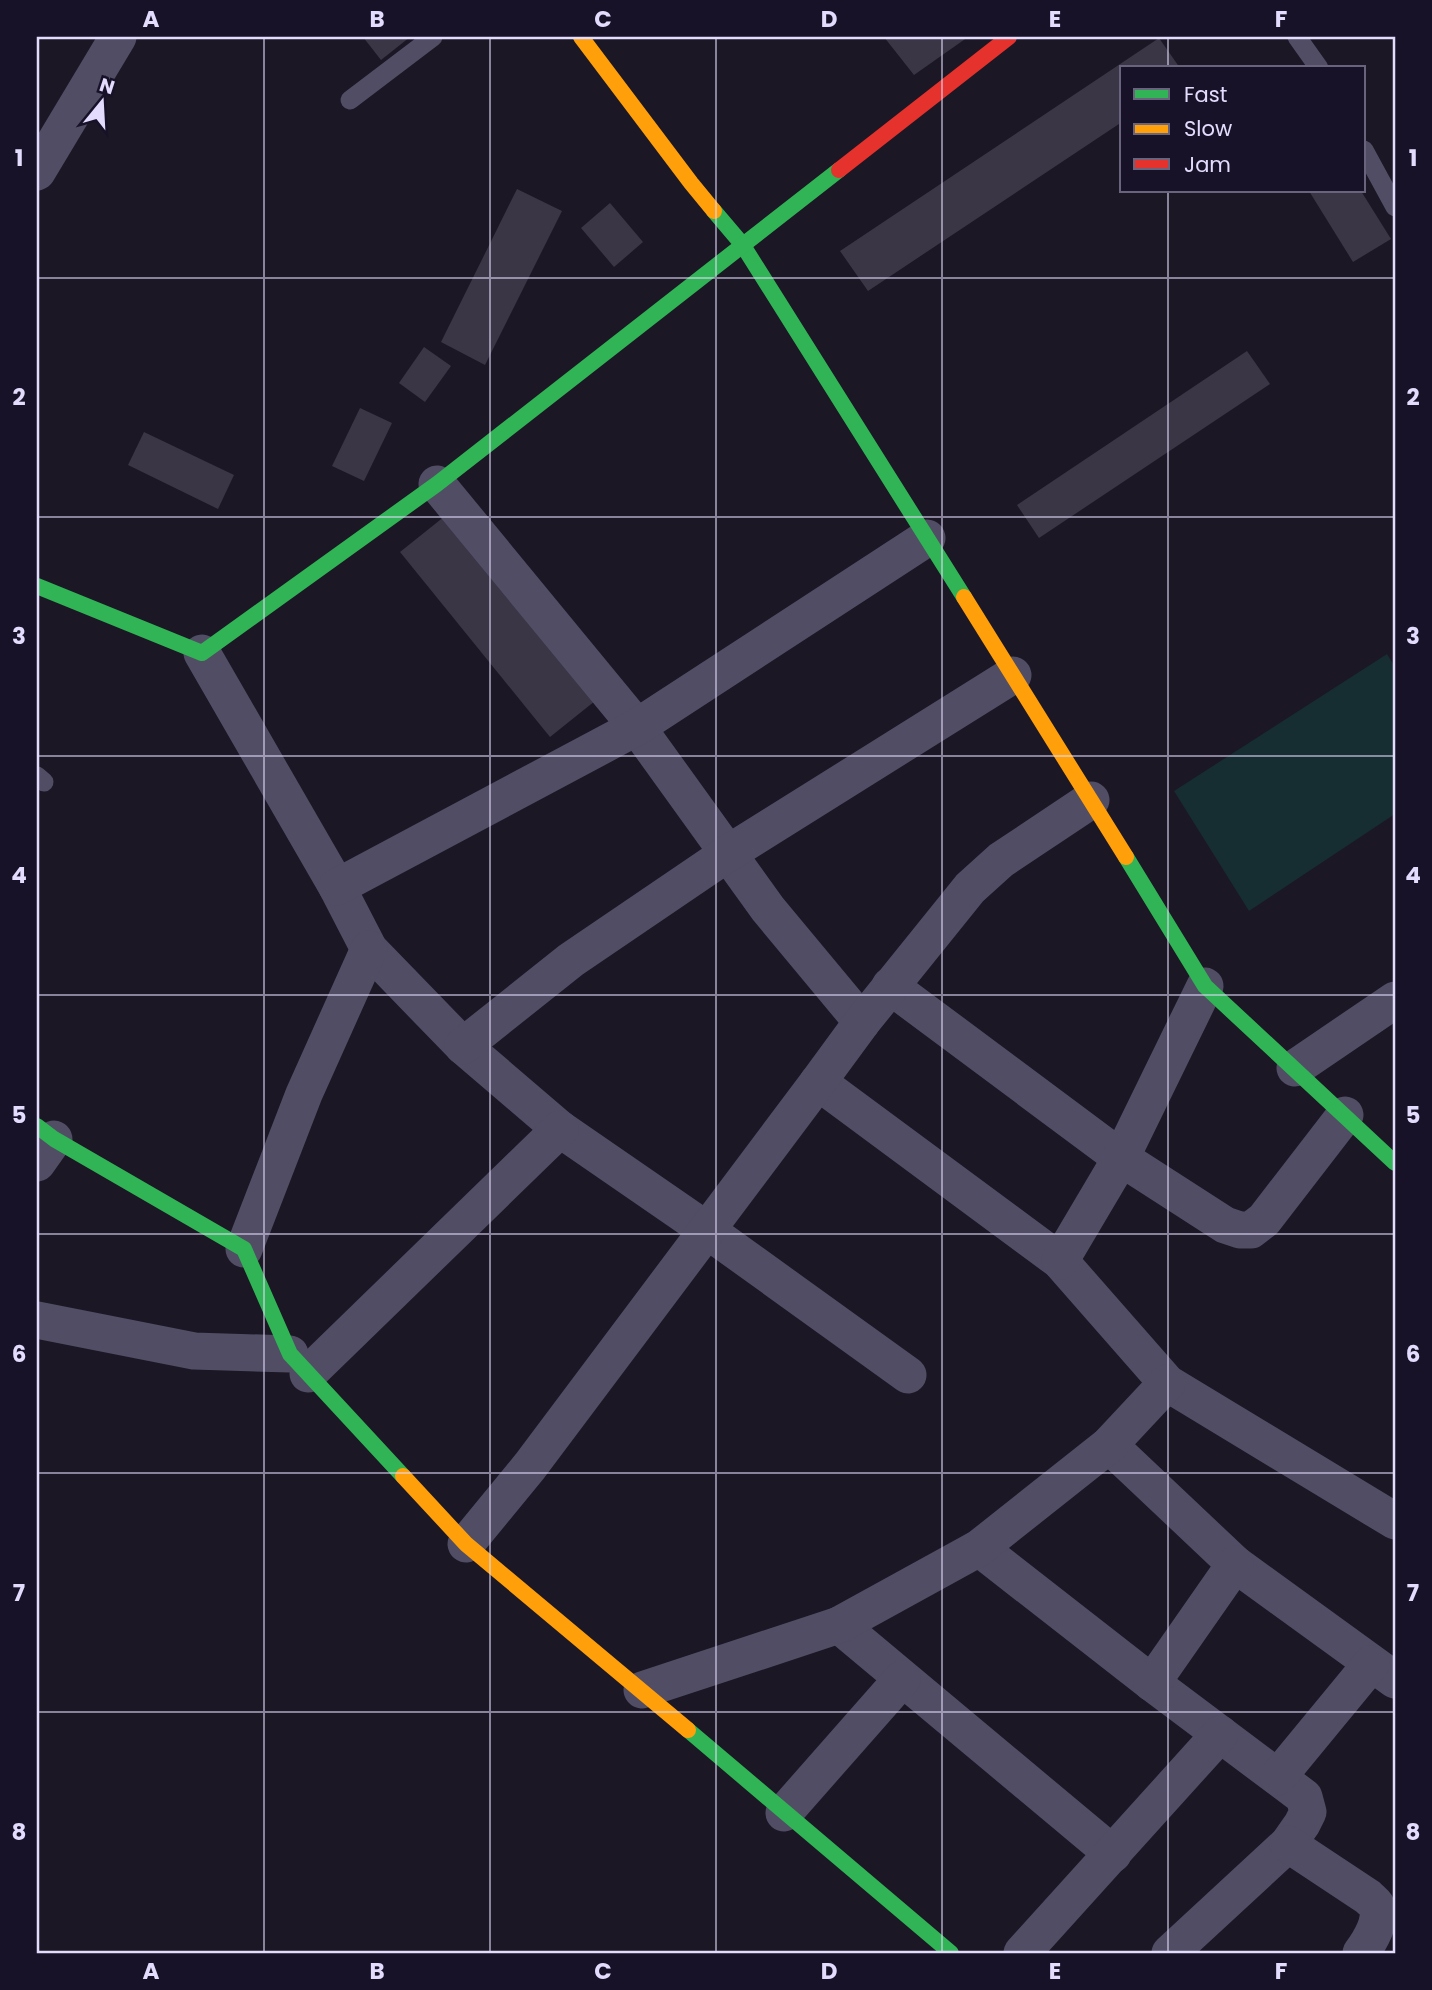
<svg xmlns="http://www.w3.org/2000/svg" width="1432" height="1990" viewBox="0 0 1432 1990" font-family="Poppins,sans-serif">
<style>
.green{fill:#162d31}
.building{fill:#3a3645}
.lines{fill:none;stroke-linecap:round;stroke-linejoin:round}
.lane{stroke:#514d64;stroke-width:19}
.street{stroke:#514d64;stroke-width:37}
.fast{stroke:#30b455;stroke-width:16}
.slow{stroke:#ff9f0a;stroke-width:16}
.jam{stroke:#e5322d;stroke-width:16}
.grid{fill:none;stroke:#e3dcfd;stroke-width:2;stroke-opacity:0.55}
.neatline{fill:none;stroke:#e3dcfd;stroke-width:2.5}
.grid-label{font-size:23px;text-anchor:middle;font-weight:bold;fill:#e3dcfd}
</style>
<rect width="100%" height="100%" fill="#1b1724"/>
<polygon class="green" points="1387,654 1395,667 1395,814 1249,911 1174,791"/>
<g class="building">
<polygon points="363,37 410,37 381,60"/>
<polygon points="884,37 968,37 914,75"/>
<polygon points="1159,38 1180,68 1122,68 1122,122 868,291 840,251"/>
<polygon points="517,189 562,211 485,365 441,342"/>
<polygon points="1309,191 1361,191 1391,239 1353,262"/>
<polygon points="610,203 643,242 614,267 581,228"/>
<polygon points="424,347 451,366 425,402 399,383"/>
<polygon points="1247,351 1270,384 1039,538 1017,505"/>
<polygon points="360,408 392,423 364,481 332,466"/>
<polygon points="144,432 234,475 218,509 128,465"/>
<polygon points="445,516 595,701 550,737 400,552"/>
</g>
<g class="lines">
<g class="lane">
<polyline points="1297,37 1319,68"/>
<polyline points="350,100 433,37"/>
<polyline points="1364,150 1395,207"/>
<polyline points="37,776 44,782"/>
</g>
<g class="street">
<polyline points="37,172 118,37"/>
<polyline points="437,484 637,727 768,909 862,1022"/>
<polyline points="202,653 337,887 369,949 463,1046 560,1129 708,1231 908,1375"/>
<polyline points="337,887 637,727 927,538"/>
<polyline points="890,986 1121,1158 1225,1225 1240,1230 1251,1230 1264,1220 1345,1115"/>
<polyline points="463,1046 571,960 727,854 1013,675"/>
<polyline points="1295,1068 1395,1000"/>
<polyline points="818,1082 1060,1261 1167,1383 1395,1521"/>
<polyline points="37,1163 54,1139"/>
<polyline points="244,1249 304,1094 369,949"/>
<polyline points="1060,1261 1121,1158 1205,986"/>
<polyline points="37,1320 194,1351 290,1354"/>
<polyline points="308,1374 560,1129"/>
<polyline points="1109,1445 1235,1564 1395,1680"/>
<polyline points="466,1544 530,1466 818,1082 862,1022 970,888 1001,860 1091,800"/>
<polyline points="979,1548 1152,1683 1304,1797 1308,1812 1302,1824 1288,1844 1170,1953"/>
<polyline points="839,1625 1113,1854"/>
<polyline points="1152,1683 1235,1564"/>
<polyline points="642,1690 839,1625 979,1548 1109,1445 1167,1383"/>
<polyline points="1278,1777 1371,1664"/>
<polyline points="784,1813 902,1679"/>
<path d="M1288,1844l80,53c3,3 6,5 8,8 8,14 -7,37 -15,48"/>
<polyline points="1022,1953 1220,1734"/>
</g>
<g class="fast">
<polyline points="714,211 742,244 964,597"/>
<polyline points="37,586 202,653 437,484 839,170"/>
<polyline points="1126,857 1205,986 1395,1163"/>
<polyline points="37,1126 54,1139 244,1249 290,1354 403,1476"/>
<polyline points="688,1730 951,1953"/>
</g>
<g class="slow">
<polyline points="581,37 691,183 714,211"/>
<polyline points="964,597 1126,857"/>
<polyline points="403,1476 466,1544 688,1730"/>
</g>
<polyline class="jam" points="839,170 1009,37"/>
</g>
<path class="grid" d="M264,37v1916M490,37v1916M716,37v1916M942,37v1916M1168,37v31M1168,191v1762M37,278h1358M37,517h1358M37,756h1358M37,995h1358M37,1234h1358M37,1473h1358M37,1712h1358"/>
<rect width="1432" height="1990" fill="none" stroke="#181229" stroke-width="77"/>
<rect x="1120" y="66" width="245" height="126" fill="#181229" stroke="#69637e" stroke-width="2"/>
<rect x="1134" y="89" width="35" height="10" fill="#30b455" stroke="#69637e" stroke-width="2"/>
<text x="1184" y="102" font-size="21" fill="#e3dcfd">Fast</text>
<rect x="1134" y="124" width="35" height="10" fill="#ff9f0a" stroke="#69637e" stroke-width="2"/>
<text x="1184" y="136" font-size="21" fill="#e3dcfd">Slow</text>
<rect x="1134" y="159" width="35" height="10" fill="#e5322d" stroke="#69637e" stroke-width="2"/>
<text x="1184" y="172" font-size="21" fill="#e3dcfd">Jam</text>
<g transform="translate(102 102) rotate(18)" stroke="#181229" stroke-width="5" paint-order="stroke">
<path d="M0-5L12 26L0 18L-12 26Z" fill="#e3dcfd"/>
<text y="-10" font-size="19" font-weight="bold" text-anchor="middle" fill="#e3dcfd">N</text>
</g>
<rect x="38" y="38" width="1356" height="1914" class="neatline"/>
<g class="grid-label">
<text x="151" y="27">A</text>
<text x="377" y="27">B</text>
<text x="603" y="27">C</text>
<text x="829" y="27">D</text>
<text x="1055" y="27">E</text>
<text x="1281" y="27">F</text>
<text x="19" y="166">1</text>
<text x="1413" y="166">1</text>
<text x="19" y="405">2</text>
<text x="1413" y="405">2</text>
<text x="19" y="644">3</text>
<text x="1413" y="644">3</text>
<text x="19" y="883">4</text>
<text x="1413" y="883">4</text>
<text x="19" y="1123">5</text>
<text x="1413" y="1123">5</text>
<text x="19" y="1362">6</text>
<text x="1413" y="1362">6</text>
<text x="19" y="1601">7</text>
<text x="1413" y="1601">7</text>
<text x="19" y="1840">8</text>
<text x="1413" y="1840">8</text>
<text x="151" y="1979">A</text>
<text x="377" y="1979">B</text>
<text x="603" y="1979">C</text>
<text x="829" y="1979">D</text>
<text x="1055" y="1979">E</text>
<text x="1281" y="1979">F</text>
</g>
</svg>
